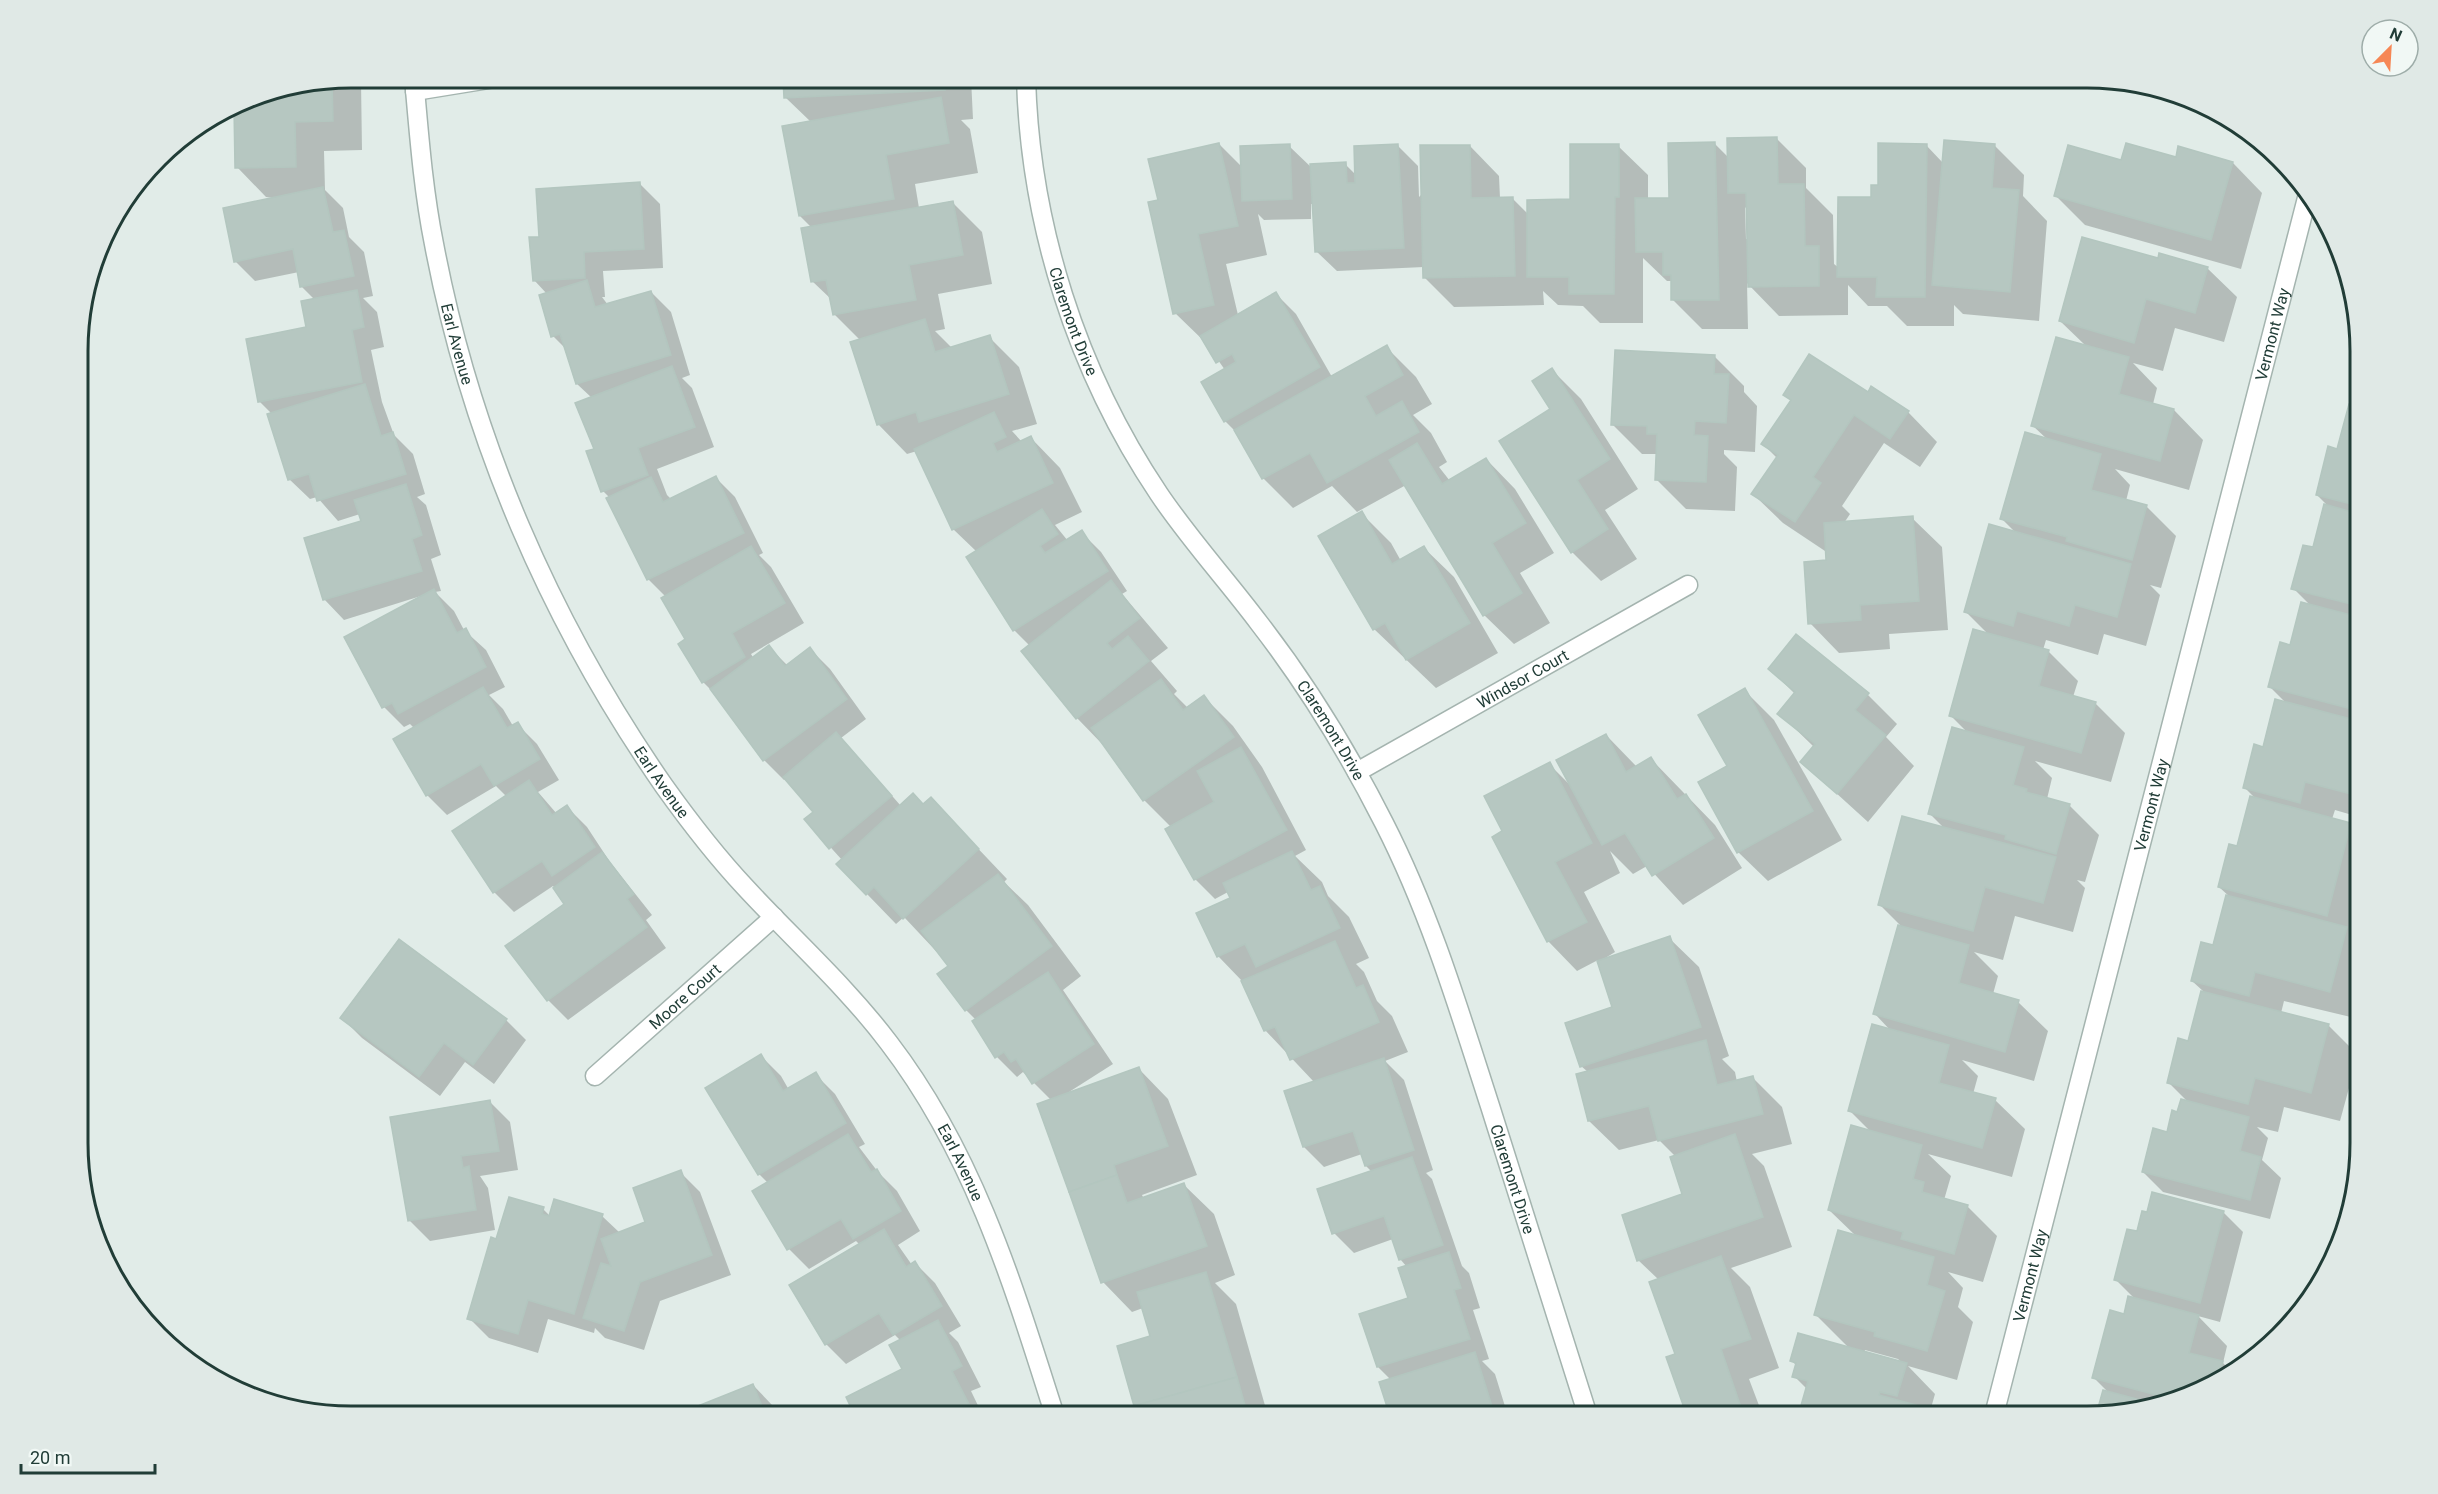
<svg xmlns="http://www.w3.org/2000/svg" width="2438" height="1494" viewBox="0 0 2438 1494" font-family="Roboto,sans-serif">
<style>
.shadow{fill:#0003;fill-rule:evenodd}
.building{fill:#b6c7c1;stroke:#b3c6bf;stroke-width:1.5}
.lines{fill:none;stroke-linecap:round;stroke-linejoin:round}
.service-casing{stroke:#a4b4af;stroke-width:21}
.minor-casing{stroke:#a4b4af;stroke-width:21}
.service{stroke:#fff;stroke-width:18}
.minor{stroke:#fff;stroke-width:18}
.labels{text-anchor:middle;stroke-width:4.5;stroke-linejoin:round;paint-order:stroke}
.street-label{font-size:16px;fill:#213d37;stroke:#f1f8f5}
.rim{fill:none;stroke:#213d37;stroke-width:3}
</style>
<rect width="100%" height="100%" fill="#e1ece8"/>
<g class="shadow">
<polygon points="352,78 361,81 362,150 324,151 325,190 343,208 349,237 364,252 373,296 363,298 377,312 384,347 371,350 382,402 394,435 413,454 425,494 417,497 426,505 441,555 431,559 441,591 435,592 454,611 464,630 486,650 505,687 489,695 503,709 513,726 517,724 537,744 559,780 538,792 557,814 567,807 587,827 610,862 652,915 646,920 666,948 568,1020 548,1000 566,904 553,886 514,912 494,892 507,797 496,786 447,815 427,795 414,728 410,724 404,727 384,707 421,596 344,620 324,599 363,522 360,514 338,521 317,497 310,499 289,479 272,414 260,402 308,329 315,300 302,287 299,272 255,281 235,261 275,198 266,197 237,167 236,106 247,99"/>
<polygon points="785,78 971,78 973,119 961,120 970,129 978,173 915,184 919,208 953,203 982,232 992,284 938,294 945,329 935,331 953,349 989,337 1019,367 1037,424 1012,431 1022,442 1031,438 1060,468 1082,512 1055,525 1068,541 1081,532 1101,552 1127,591 1122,594 1168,648 1151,661 1177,691 1174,694 1188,708 1204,697 1233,726 1262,767 1306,850 1295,856 1322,882 1328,896 1349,917 1369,958 1356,964 1364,972 1377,1001 1392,1016 1408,1052 1385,1061 1404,1080 1433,1170 1426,1173 1432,1179 1462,1266 1469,1273 1480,1308 1473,1310 1489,1359 1482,1361 1495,1374 1508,1416 1391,1416 1391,1380 1378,1367 1410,1299 1407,1267 1400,1259 1393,1239 1354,1253 1334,1233 1372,1172 1366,1166 1362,1154 1324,1167 1304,1147 1314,1082 1265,1030 1243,982 1218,956 1232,899 1228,892 1215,899 1195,879 1171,827 1144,800 1106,748 1077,718 1024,651 1030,646 1014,630 977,552 953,529 917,451 907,454 878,424 861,341 834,314 832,300 812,281 812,228 800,216 811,122 786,98"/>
<path d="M1776,138l30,30v20l27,27 1,49 5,4 40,-81 47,-42 17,18 52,-17 29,29 -1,21 24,25 -8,100 -76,-7 -9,-9v21h-47l-20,-20h-19l-20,-21v30l-69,1 -32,-33 1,46h-46l-29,-29v-19h-6l-24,-23v65h-43l-17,-17 -25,-1 -15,-14 1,14 -90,2 -30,-30v-10l-87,4 -21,-20 -2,-47h-3v15l-47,1 -6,-6 9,41 -41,9 12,51 38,-21 20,20 36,63 54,-30 30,30 16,27 -19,11 18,18 16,29 -8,5 11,14 36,-22 29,30 39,64 -34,20 30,50 -36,21 -30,-29 -78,-130 -49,27 -25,-26 -39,22 -30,-30 -24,-43 -14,-14v-51l-19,-27 -31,-30 -16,-111 60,-58 24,24 46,-22 23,22 33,-4 11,11 42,-29 20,20 1,31 51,-51 29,30 1,22h12l16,16 43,-13 47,-55 30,29v24h23l43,-56 15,15zM1745,207l3,4v28h-2z"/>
<polygon points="2177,158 2233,163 2262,193 2241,269 2085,225 2056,196"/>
<polygon points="640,184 660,204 663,268 603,271 605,297 602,297 608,305 651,292 671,312 690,375 682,378 692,388 714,447 657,469 667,495 671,499 715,477 735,497 763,553 759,555 771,567 804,623 751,654 754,659 769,647 788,666 810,649 830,669 866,719 841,738 901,806 924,805 931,799 1007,879 1004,882 1028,905 1081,976 1063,990 1113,1064 1069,1092 1139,1069 1168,1099 1197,1175 1142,1195 1144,1199 1184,1185 1214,1214 1235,1275 1215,1283 1236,1304 1268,1416 1139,1416 1152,1337 1143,1308 1132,1312 1103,1282 1051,1100 1023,1072 1017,1077 997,1057 976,1020 966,1010 950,966 904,917 896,924 867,894 842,860 806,820 815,812 786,778 784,780 764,760 720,699 703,682 687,640 666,597 648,579 610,498 603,491 596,450 592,398 577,384 567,350 553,336 547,294 534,280 541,238"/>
<path d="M2160,260l47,8 30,29 -13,45 -49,-14 -12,43 -30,-8 24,25 -4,16 21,6 29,30 -14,50 -74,-21 15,16 -4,16 20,5 30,30 -15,52 -11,-3 10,10 -14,51 -42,-12 -6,21 -52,-15 -3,10 5,1 30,30 -5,16 22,6 30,30 -14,49 -76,-21 17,17 -5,21 22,6 30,30 -14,47 -8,-2 8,8 -12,44 -58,-16 -12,44 -29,-8 24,24 -5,18 25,8 30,29 -14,50 -72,-21 16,16 -5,18 22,6 30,29 -13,48 -84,-23 23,22 -7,24 23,6 30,30 -14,46 -35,-10 15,16 -5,19 15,15 -16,58 -49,-14 27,28 -6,21 -129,1 7,-27 -13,-13 3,-10 -5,-5 58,-12 -34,-34 41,-78 -28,-27 43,-77 -22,-22 41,-80 -16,-17 25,-89 -21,-21 66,-75 -16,-16 39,-80 -17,-17 38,-81 -23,-23 51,-78 -15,-15 46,-79 -15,-14 53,-80 -26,-25zM1865,1350l33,9 5,5 -39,-11z"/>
<polygon points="1714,356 1744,386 1744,392 1757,406 1755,452 1724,450 1724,454 1737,467 1735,511 1686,509 1656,479 1657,454 1642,454 1612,424"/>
<polygon points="1552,370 1581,399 1638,489 1605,510 1637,559 1601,581 1572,552 1552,409"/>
<polygon points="1785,394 1868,394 1908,412 1937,442 1920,467 1884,443 1842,506 1850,514 1844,523 1912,518 1942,547 1948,630 1889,634 1890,649 1839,653 1810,623 1828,561 1827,548 1825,551 1783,523 1753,494 1777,458 1763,444 1792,401"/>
<polygon points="2350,405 2359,408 2359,817 2335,810 2332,819 2351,824 2359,833 2359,1019 2284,1001 2281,1013 2328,1025 2358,1055 2340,1121 2284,1107 2278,1132 2257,1127 2268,1138 2262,1160 2281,1178 2270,1219 2163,1192 2143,1172 2188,1102 2168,1082 2189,1042 2203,991 2192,981 2214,946 2231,898 2219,887 2238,848 2256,799 2245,788 2287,704 2270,687 2311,606 2293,588 2314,549 2330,508 2317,495 2338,450"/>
<polygon points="1361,513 1391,543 1401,561 1424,548 1454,577 1498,653 1436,688 1374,629"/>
<polygon points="1770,669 1868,695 1897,724 1886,737 1914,766 1868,822 1802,762 1814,747 1779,713 1795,694"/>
<polygon points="1744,690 1774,720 1842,840 1768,881 1738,852 1729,766"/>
<polygon points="1606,735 1637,767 1651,759 1715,825 1742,868 1683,905 1647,866 1633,874 1610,851 1620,873 1584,892 1615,952 1599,962 1669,938 1699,967 1729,1056 1722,1059 1735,1072 1737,1082 1753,1078 1782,1107 1792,1144 1752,1154 1764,1166 1792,1247 1731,1268 1750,1287 1779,1368 1749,1379 1763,1416 1689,1416 1659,1280 1638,1260 1684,1195 1676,1157 1659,1140 1619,1150 1589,1121 1588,1072 1581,1066 1614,1008 1598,960 1577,971 1548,941 1504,832 1549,764 1570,785"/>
<polygon points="342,1018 506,1020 526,1040 494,1084 465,1062 440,1096 362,1038"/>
<polygon points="761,1056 781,1076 789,1090 815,1074 835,1094 865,1144 859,1147 878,1172 897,1191 920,1231 898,1245 912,1265 915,1263 935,1283 961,1326 949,1333 958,1342 981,1387 971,1391 983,1416 857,1416 904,1370 901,1341 895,1335 846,1364 826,1344 860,1245 856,1241 809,1269 789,1249 754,1191 768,1183 759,1174"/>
<polygon points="490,1102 510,1122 518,1170 480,1176 488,1188 495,1230 430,1241 410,1221"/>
<polygon points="680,1172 700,1192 731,1275 660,1301 644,1350 605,1338 595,1328 594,1333 548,1319 538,1353 489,1338 469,1318 497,1240 543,1209 550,1216 602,1216 620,1233 647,1223"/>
<polygon points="2223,1212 2243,1232 2220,1322 2198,1316 2227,1346 2223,1363 2232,1372 2223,1379 2098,1415 2104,1392 2110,1394 2094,1378 2125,1316 2136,1300 2116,1280 2138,1233"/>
<polygon points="753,1385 773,1406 777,1416 698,1416"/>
</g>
<g class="building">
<polygon points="783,78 944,78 945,90 784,98"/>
<polygon points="332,82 333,121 295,122 296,167 235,168 234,107 247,99"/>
<polygon points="941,97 949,143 886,155 894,199 799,216 782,126"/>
<polygon points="1777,137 1778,184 1804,184 1805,246 1819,246 1819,286 1748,287 1746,193 1728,193 1727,138"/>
<polygon points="1944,140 1995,144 1992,188 2019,190 2010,292 1932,285"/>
<polygon points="1715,142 1719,300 1671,300 1671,275 1663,275 1663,252 1636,252 1635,198 1669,198 1668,143"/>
<polygon points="1219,143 1238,226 1198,234 1214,305 1173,314 1148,202 1158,200 1148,159"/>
<polygon points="1878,143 1927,144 1925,297 1876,297 1877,277 1837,277 1838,197 1871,197 1871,185 1878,185"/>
<polygon points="2126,143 2176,157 2178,146 2233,162 2211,240 2054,196 2068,145 2121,160"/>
<polygon points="1290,144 1292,199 1242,201 1240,146"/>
<polygon points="1398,144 1404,248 1315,252 1310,164 1346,162 1347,183 1355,183 1354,146"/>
<polygon points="1570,144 1619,144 1619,197 1615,197 1614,294 1569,294 1569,277 1527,277 1527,200 1570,199"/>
<polygon points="1420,145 1470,145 1471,198 1513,197 1515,276 1423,278"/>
<polygon points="640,182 644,249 584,252 585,278 533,281 529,237 539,237 536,189"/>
<polygon points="323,187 333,232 344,230 354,276 300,287 293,249 234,262 223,208"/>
<polygon points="953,201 963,255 909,265 916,300 833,315 826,280 811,282 801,228"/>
<polygon points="2082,237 2158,258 2159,253 2208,267 2195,313 2146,299 2134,343 2059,321"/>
<polygon points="587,280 595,307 651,291 671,355 576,384 560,334 551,337 539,295"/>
<polygon points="357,290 364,327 352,330 362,382 258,402 246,339 306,327 301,301"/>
<polygon points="1276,292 1320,367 1224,422 1201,382 1236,362 1232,354 1216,363 1200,336"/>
<polygon points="925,319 935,352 990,335 1009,394 919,422 916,412 877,425 850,342"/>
<polygon points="2056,337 2129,357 2119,394 2174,409 2160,461 2031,426"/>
<polygon points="1387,345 1403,375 1365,396 1376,416 1402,401 1419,432 1327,483 1310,453 1262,479 1234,430"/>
<polygon points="1615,350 1715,355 1714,374 1729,374 1726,423 1695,421 1694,435 1708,436 1706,482 1655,480 1657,434 1647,434 1647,426 1611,425"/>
<polygon points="1809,354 1868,392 1871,386 1909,411 1890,439 1854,415 1813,477 1821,483 1795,522 1751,494 1778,455 1761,444 1791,400 1783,395"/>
<polygon points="672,366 695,427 638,448 648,475 601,492 586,451 594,449 575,403"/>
<polygon points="1552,368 1610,459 1577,480 1608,529 1571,553 1499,441 1550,409 1532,381"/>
<polygon points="365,384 381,436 393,432 406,474 317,501 309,474 288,480 267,414"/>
<polygon points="2349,404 2359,406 2359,506 2316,495 2328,446 2337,449"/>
<polygon points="994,412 1006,437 993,443 997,452 1031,436 1053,483 952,530 914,449"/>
<polygon points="2025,432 2101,454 2091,490 2147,505 2132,560 2066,541 2067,537 2000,519"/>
<polygon points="1417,443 1442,484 1486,458 1526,523 1492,543 1522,593 1483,616 1389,460"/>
<polygon points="716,476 744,533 647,580 606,498 651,477 663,502"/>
<polygon points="406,484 422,535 412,539 422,571 323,600 304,538 361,521 354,500"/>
<polygon points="2324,504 2359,514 2359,606 2291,589 2303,545 2313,547"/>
<polygon points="1042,509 1058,534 1040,546 1045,553 1082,530 1108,571 1013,631 966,557"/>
<polygon points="1362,511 1392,564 1424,546 1470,623 1406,660 1385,623 1373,630 1318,536"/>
<polygon points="1913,516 1919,601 1860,605 1861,620 1808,624 1804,562 1826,560 1824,523"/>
<polygon points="1989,524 2131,564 2117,617 2075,605 2069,626 2017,611 2013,626 1964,612"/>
<polygon points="751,546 785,603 732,633 745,657 702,683 678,644 685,639 661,598"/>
<polygon points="1111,580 1140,618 1107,643 1112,649 1128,636 1149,661 1076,719 1021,651"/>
<polygon points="434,589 457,633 466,628 486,667 398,714 392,703 382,708 344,637"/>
<polygon points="2301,602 2359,617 2359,711 2268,687 2280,642 2290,645"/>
<polygon points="1973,629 2049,650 2039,686 2096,702 2081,753 1949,716"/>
<polygon points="1796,634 1869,693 1855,710 1886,735 1837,794 1800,762 1815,744 1777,714 1795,692 1768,669"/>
<polygon points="769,645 785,666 810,647 847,699 763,761 710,689"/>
<polygon points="1161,679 1183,710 1204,695 1234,737 1143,801 1091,728"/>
<polygon points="483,687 507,728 518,722 540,759 494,786 481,764 426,796 393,739"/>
<polygon points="1745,688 1813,811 1737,853 1698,782 1727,766 1698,715"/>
<polygon points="2275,699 2359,721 2359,796 2305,782 2300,803 2243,788 2254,744 2263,747"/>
<polygon points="1952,727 2024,747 2013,785 2027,789 2026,792 2070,804 2056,854 2005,839 2006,835 1928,814"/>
<polygon points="836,732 892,796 829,849 804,819 813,812 783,777"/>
<polygon points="1606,734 1626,772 1651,757 1677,799 1686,794 1714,838 1652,876 1625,833 1602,845 1556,760"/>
<polygon points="1241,747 1287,830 1194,880 1165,829 1214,802 1197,771"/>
<polygon points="1550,762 1592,843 1555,862 1587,922 1547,942 1492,837 1502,831 1484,796"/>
<polygon points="529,780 552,815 567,805 595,847 552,876 542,861 493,893 452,831"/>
<polygon points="913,793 923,804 931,797 979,849 903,919 874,887 866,895 836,864"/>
<polygon points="2250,796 2351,823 2327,916 2218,887 2229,844 2237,846"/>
<polygon points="1902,816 2056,857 2043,903 1985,887 1973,931 1878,905"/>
<polygon points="1292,851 1311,890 1320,886 1340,928 1256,967 1245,944 1217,957 1196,913 1230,898 1223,883"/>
<polygon points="602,852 634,894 627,899 647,927 547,1001 505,946 564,904 553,888"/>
<polygon points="998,874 1052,946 965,1011 937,974 948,966 921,931"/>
<polygon points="2226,895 2347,927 2330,992 2255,972 2249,996 2191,981 2201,942 2213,945"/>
<polygon points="1898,925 1969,945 1959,983 2019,1000 2005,1052 1873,1014"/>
<polygon points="1670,936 1701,1027 1580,1067 1565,1023 1612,1007 1597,961"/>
<polygon points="399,939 507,1019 473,1065 444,1043 419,1077 340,1018"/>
<polygon points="1335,941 1356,988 1363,985 1379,1022 1290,1060 1275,1027 1264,1031 1241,981"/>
<polygon points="1048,972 1094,1044 1032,1084 1016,1059 1011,1062 1004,1052 995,1058 972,1021"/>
<polygon points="2201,991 2329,1024 2311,1093 2255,1078 2248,1104 2167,1083 2178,1038 2188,1041"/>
<polygon points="1872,1024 1949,1045 1939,1083 1996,1098 1982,1148 1848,1111"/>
<polygon points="1706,1040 1717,1085 1753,1076 1763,1114 1658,1141 1649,1106 1588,1121 1576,1074"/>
<polygon points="761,1054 783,1091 816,1072 846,1123 758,1175 705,1088"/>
<polygon points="1384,1058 1414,1150 1365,1166 1353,1131 1303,1147 1284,1091"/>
<polygon points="1139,1067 1168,1146 1114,1165 1117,1175 1069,1192 1037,1104"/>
<polygon points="2181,1099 2249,1117 2240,1151 2261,1157 2250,1200 2142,1172 2153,1128 2167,1132 2172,1110 2177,1112"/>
<polygon points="490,1100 499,1151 461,1156 463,1168 469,1166 476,1210 408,1221 390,1117"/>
<polygon points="1851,1125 1922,1145 1913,1179 1924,1182 1922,1192 1968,1205 1954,1254 1901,1239 1903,1232 1828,1210"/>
<polygon points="848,1134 871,1172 877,1169 901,1211 853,1239 841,1219 787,1250 752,1191"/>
<polygon points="1735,1134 1763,1217 1637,1261 1622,1215 1682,1194 1670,1157"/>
<polygon points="1412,1157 1443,1245 1399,1260 1384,1216 1332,1234 1317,1189"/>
<polygon points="681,1170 712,1255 640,1282 624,1331 583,1318 601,1263 611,1266 601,1239 645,1222 633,1188"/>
<polygon points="1117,1175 1127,1203 1184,1183 1207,1246 1101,1283 1069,1192"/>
<polygon points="2152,1192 2224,1211 2200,1303 2114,1280 2127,1229 2137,1231 2142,1211 2147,1212"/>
<polygon points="509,1197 544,1207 542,1214 549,1216 554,1199 603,1214 574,1314 528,1300 518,1334 467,1319 491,1237 496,1239"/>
<polygon points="884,1229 906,1267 915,1261 942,1306 893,1335 879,1313 825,1345 789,1285"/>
<polygon points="1838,1230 1934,1257 1927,1285 1945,1291 1927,1351 1874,1336 1875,1332 1814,1315"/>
<polygon points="1449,1252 1461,1288 1454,1290 1470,1339 1377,1367 1359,1314 1408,1298 1398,1268"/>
<polygon points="1721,1256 1751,1339 1721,1349 1744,1416 1687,1416 1666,1357 1675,1354 1649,1282"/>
<polygon points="1206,1272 1237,1377 1134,1406 1117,1346 1150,1336 1137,1292"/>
<polygon points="2128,1296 2199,1315 2189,1353 2223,1361 2218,1381 2164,1397 2092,1378 2110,1310 2124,1314"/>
<polygon points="938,1320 962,1366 952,1371 972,1410 960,1416 855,1416 846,1397 902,1369 889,1345"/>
<polygon points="1798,1333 1907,1363 1897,1396 1880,1392 1879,1395 1916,1405 1913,1415 1798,1416 1808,1381 1792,1377 1796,1363 1790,1361"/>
<polygon points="1475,1352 1495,1416 1390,1416 1379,1382"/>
<polygon points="1237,1377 1248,1416 1137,1416 1134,1406"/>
<polygon points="753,1384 766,1416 696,1416 693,1408"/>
<polygon points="2103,1390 2148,1402 2096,1415"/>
<polygon points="679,1406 683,1416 655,1416"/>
</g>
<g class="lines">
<defs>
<polyline id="service" points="415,91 495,78"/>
<g id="minor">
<path id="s1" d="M414,78c5,56 9,111 20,166 37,196 117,379 230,542 25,35 52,70 81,101 48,52 101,99 144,156 85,111 124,241 166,373"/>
<path id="s2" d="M1026,78c4,147 51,294 133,416 31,46 67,85 100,129 48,62 89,129 125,200 46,90 75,187 106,283 32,103 65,206 98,310"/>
<path id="s3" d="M1357,772l331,-187"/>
<path id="s4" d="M595,1076l179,-159"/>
<path id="s5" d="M1994,1415l314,-1221"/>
</g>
</defs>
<use href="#service" class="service-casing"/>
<use href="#minor" class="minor-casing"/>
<use href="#service" class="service"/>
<use href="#minor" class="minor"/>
</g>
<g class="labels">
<g class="street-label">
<text dy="6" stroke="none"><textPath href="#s2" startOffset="249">Claremont Drive</textPath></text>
<text dy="6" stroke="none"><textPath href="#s5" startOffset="1116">Vermont Way</textPath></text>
<text dy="6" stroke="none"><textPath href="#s1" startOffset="270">Earl Avenue</textPath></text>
<text dy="6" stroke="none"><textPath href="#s3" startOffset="190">Windsor Court</textPath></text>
<text dy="6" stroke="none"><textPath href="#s2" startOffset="735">Claremont Drive</textPath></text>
<text dy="6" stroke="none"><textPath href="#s1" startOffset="756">Earl Avenue</textPath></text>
<text dy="6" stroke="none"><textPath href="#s5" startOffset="630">Vermont Way</textPath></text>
<text dy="6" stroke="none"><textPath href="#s4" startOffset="120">Moore Court</textPath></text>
<text dy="6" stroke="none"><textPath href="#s1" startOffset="1242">Earl Avenue</textPath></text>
<text dy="6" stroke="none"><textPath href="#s2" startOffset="1221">Claremont Drive</textPath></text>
<text dy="6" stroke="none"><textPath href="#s5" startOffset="144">Vermont Way</textPath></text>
</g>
</g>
<path d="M0 0H2438V1494H0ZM351 88H2087A263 263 0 0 1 2350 351V1143A263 263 0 0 1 2087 1406H351A263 263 0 0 1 88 1143V351A263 263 0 0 1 351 88Z" fill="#e0e9e6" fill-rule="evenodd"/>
<path class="rim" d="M351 88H2087A263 263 0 0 1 2350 351V1143A263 263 0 0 1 2087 1406H351A263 263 0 0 1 88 1143V351A263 263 0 0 1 351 88Z"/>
<g transform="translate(2390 48) rotate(24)"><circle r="28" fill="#f1f8f5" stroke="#9eada9" stroke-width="1.5"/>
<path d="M0-4.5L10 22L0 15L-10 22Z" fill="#f68755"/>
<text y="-9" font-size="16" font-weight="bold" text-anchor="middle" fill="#213d37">N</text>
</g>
<path d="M21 1464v9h134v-9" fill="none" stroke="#213d37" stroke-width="3"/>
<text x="30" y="1464" font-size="18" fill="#213d37" stroke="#f1f8f5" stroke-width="4.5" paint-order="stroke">20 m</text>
</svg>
